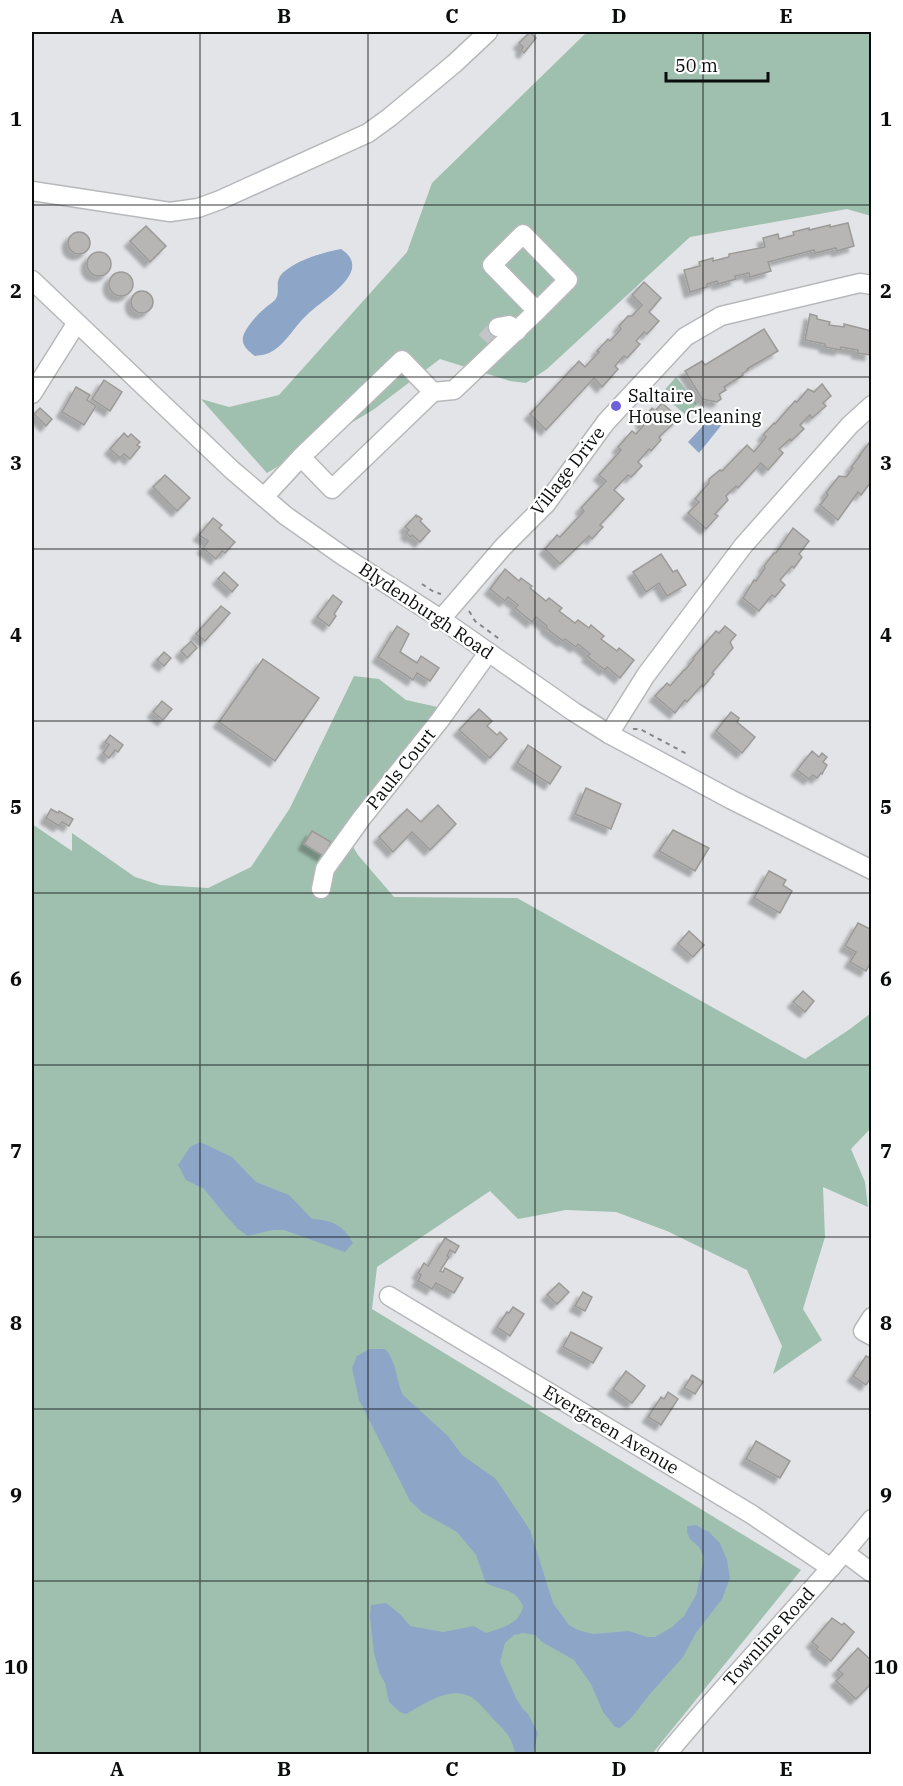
<svg xmlns="http://www.w3.org/2000/svg" width="903" height="1786" viewBox="0 0 903 1786" font-family="'IBM Plex Serif',serif">
<style>
.green{fill:#9fc0af}
.water{fill:#8da6c8}
.building{fill:#b8b6b4;stroke:#9c9a98;stroke-width:1.5;filter:url(#shadow)}
.lines{fill:none;stroke-linecap:round;stroke-linejoin:round}
.minor-tunnel{stroke:#c2c4c6;stroke-width:18;stroke-dasharray:18 9;stroke-linecap:butt}
.minor-casing{stroke:#b7b8bb;stroke-width:21}
.path{stroke:#858688;stroke-width:2;stroke-dasharray:4.5 4.5;stroke-linecap:butt}
.minor{stroke:#fff;stroke-width:18}
.grid{fill:none;stroke:#0b0c0c;stroke-width:1.5;stroke-opacity:0.55}
.poi-dot{fill:#6f61db;stroke:#fff;stroke-width:2}
.labels{text-anchor:middle;stroke-width:4.5;stroke-linejoin:round;paint-order:stroke}
.poi-label{font-size:18px;fill:#0b0c0c;stroke:#fff;text-anchor:start}
.street-label{font-size:18px;fill:#0b0c0c;stroke:#fff}
.neatline{fill:none;stroke:#0b0c0c;stroke-width:2}
.grid-label{font-size:20px;text-anchor:middle;font-weight:bold;fill:#0b0c0c}
</style>
<defs>
<filter id="shadow"><feDropShadow dx="-5.5" dy="5.5" stdDeviation="1.5" flood-color="#0004"/></filter>
</defs>
<rect width="100%" height="100%" fill="#e2e4e7"/>
<g class="green">
<polygon points="587,32 871,32 871,216 847,209 690,237 547,369 526,383 510,381 440,359 373,410 267,473 201,399 229,407 279,395 407,252 432,183"/>
<polygon points="676,377 697,404 687,416 661,394"/>
<polygon points="354,676 379,679 406,700 442,708 344,832 358,855 394,897 517,898 805,1059 850,1029 871,1013 871,1128 851,1149 865,1182 868,1207 823,1187 825,1237 803,1309 822,1340 773,1374 782,1346 747,1270 667,1231 616,1212 566,1210 518,1219 490,1191 377,1267 372,1309 801,1570 652,1754 32,1754 32,824 72,851 72,833 135,877 160,885 208,888 251,867 290,808"/>
</g>
<g class="water">
<path d="M341,249c34,22 -18,50 -33,65 -13,11 -23,32 -39,39 -4,2 -10,2 -14,3 -19,-13 -13,-22 -1,-37 3,-3 6,-7 10,-10 3,-3 8,-6 11,-9 7,-9 -3,-19 10,-29 13,-11 39,-19 56,-22z"/>
<polygon points="714,414 724,422 699,453 688,442"/>
<path d="M200,1142l32,15 24,25 33,13 23,24c20,1 31,6 41,24l-8,9 -61,-22h-12l-24,6 -10,-7 -12,-13 -22,-27 -18,-9 -8,-15 12,-18z"/>
<path d="M369,1349h16c12,13 11,31 18,46l45,41 14,19 34,24 34,51 23,73 16,22 9,5 15,4 36,-3 18,6h8l17,-10 12,-11 12,-21 8,-37 -5,-11 -9,-8 -3,-7v-6l9,-1 13,7 11,11 7,17 3,18 -8,21 -26,34 -13,24 -33,37 -18,23 -12,11 -5,-1 -12,-15 -12,-28 -17,-24 -32,-18 -7,-7 -12,-2 -9,2 -9,8 -5,19 16,36 7,11 5,5 10,19 -5,21h-18c-2,-15 -10,-24 -21,-34 -7,-8 -15,-18 -23,-23 -21,-12 -47,7 -65,17l-6,-2 -11,-10 -4,-19 -6,-11 -5,-19 -4,-36 1,-12 15,-2 15,12 9,11 33,6 31,-6 12,7c16,-5 34,-9 37,-27 -9,-19 -20,-14 -37,-23l-10,-28 -19,-23 -34,-19 -13,-12 -51,-101 -7,-32 5,-12z"/>
</g>
<g class="building">
<polygon points="530,32 536,38 524,53 521,50 523,47 519,43"/>
<polygon points="848,223 854,246 837,251 836,248 815,253 814,250 768,262 771,271 750,277 749,273 735,276 736,279 718,284 717,281 707,284 707,287 690,292 684,270 700,266 699,262 713,258 713,261 729,257 729,254 765,247 763,238 778,234 779,239 794,235 793,232 809,228 809,230 830,225 830,227"/>
<polygon points="146,226 166,246 150,262 130,241"/>
<circle cx="79" cy="243" r="11"/>
<circle cx="99" cy="264" r="12"/>
<circle cx="121" cy="284" r="12"/>
<polygon points="644,282 661,298 649,312 659,321 647,334 644,332 636,341 640,344 627,358 624,356 615,366 618,369 602,387 594,378 546,430 530,414 579,361 585,367 599,352 597,351 608,339 610,341 621,329 619,326 628,316 632,316 642,305 632,295"/>
<circle cx="142" cy="302" r="11"/>
<polygon points="810,314 817,316 817,319 830,322 829,325 844,327 844,324 872,331 870,355 857,353 858,350 841,347 840,350 825,347 825,344 805,340"/>
<polygon points="764,329 778,351 747,369 748,370 742,374 743,375 724,387 726,390 719,394 721,399 717,402 702,399 685,371 702,361 705,365"/>
<polygon points="104,380 122,392 110,411 92,399"/>
<polygon points="822,384 831,396 823,403 826,406 812,418 810,415 800,425 804,429 791,441 790,439 779,449 783,453 768,470 761,463 738,488 736,486 726,496 728,500 715,514 718,516 706,529 688,513 699,502 695,499 709,483 709,479 720,470 722,471 747,445 754,452 766,437 763,435 774,423 775,424 795,401 797,402 808,389 814,392"/>
<polygon points="76,387 90,395 87,400 96,406 84,425 62,412"/>
<polygon points="662,403 679,418 659,437 661,440 651,451 649,449 638,462 642,466 631,477 628,475 614,490 624,499 600,525 603,527 592,539 589,536 560,564 545,549 557,535 560,537 584,511 581,508 606,481 599,475 621,450 618,447 632,431 636,434 644,425 641,421 652,408 655,411"/>
<polygon points="40,408 52,419 46,426 34,414"/>
<polygon points="124,433 128,437 131,434 140,442 137,445 140,447 130,459 124,454 120,458 110,449"/>
<polygon points="872,439 872,478 870,481 871,482 861,495 858,492 838,520 820,505 828,495 826,493 839,476 846,477 853,468 851,467 860,456 859,456"/>
<polygon points="165,475 190,498 177,511 153,487"/>
<polygon points="416,515 417,517 418,516 422,519 420,521 430,531 420,542 412,535 411,537 406,533 409,530 405,527"/>
<polygon points="213,518 222,525 219,528 235,542 225,553 222,551 216,559 203,548 208,541 199,535"/>
<polygon points="793,528 809,541 799,554 802,557 794,568 792,566 780,580 785,585 775,597 772,595 759,611 743,598 754,580 756,581 765,568 764,566 774,553 776,553"/>
<polygon points="661,554 673,572 677,570 686,585 667,596 659,583 646,592 633,572"/>
<polygon points="505,569 519,581 521,578 532,586 530,588 546,601 549,598 562,608 559,611 575,623 578,620 589,628 591,625 604,636 601,639 617,651 619,648 634,660 620,678 607,667 605,670 587,656 590,654 578,644 576,647 565,639 563,641 546,628 547,626 536,617 532,622 515,608 518,605 508,597 505,601 490,589"/>
<polygon points="224,572 238,585 232,592 218,579"/>
<polygon points="333,595 342,602 334,614 336,616 329,626 317,617"/>
<polygon points="221,606 230,613 205,641 196,634"/>
<polygon points="397,626 409,634 400,652 417,663 421,656 439,668 430,681 417,673 413,680 378,657"/>
<polygon points="725,626 736,635 730,642 733,648 712,673 714,674 703,687 702,685 687,702 685,700 675,713 655,696 667,683 670,686 684,670 685,670 694,659 693,658 716,631 719,633"/>
<polygon points="191,641 197,648 187,658 181,651"/>
<polygon points="164,652 171,658 164,666 157,660"/>
<polygon points="263,659 319,698 275,761 219,722"/>
<polygon points="162,701 172,709 163,720 153,712"/>
<polygon points="479,709 492,721 487,726 497,735 500,732 507,739 490,758 459,730"/>
<polygon points="731,712 739,718 737,722 755,737 742,753 716,731"/>
<polygon points="110,735 123,745 118,752 115,750 109,758 103,753 109,745 105,742"/>
<polygon points="528,745 561,767 550,784 517,763"/>
<polygon points="812,751 819,757 822,753 827,757 823,762 827,765 822,774 821,773 817,778 813,775 809,779 797,770"/>
<polygon points="586,788 621,804 611,829 575,814"/>
<polygon points="438,805 456,824 430,850 412,832 393,852 379,837 407,809 421,822"/>
<polygon points="51,809 58,813 59,811 73,819 69,826 62,822 59,826 46,818"/>
<polygon points="673,830 709,848 695,871 659,851"/>
<polygon points="312,831 331,842 323,856 304,844"/>
<polygon points="769,871 786,880 783,885 792,891 780,913 754,898"/>
<polygon points="858,923 872,930 872,960 866,971 850,962 856,952 845,946"/>
<polygon points="689,931 704,945 693,957 678,944"/>
<polygon points="803,991 814,1001 805,1012 793,1002"/>
<polygon points="445,1238 459,1246 455,1253 450,1250 447,1256 449,1257 440,1271 443,1272 445,1268 463,1278 454,1293 436,1283 432,1289 418,1281 421,1275 418,1273 424,1263 428,1266"/>
<polygon points="559,1283 569,1292 557,1304 547,1295"/>
<polygon points="583,1292 592,1297 585,1311 575,1306"/>
<polygon points="513,1307 524,1314 510,1336 497,1327 507,1312 509,1313"/>
<polygon points="571,1332 602,1348 593,1363 563,1347"/>
<polygon points="866,1356 872,1359 872,1376 866,1385 853,1376"/>
<polygon points="626,1371 645,1386 632,1403 613,1389"/>
<polygon points="692,1375 703,1382 695,1394 684,1388"/>
<polygon points="668,1392 678,1399 661,1425 648,1417 661,1397 664,1399"/>
<polygon points="756,1441 790,1461 780,1478 746,1459"/>
<polygon points="832,1618 842,1625 844,1623 854,1632 831,1661 816,1649 818,1647 812,1642"/>
<polygon points="858,1648 872,1661 872,1683 856,1699 836,1681 843,1674 838,1670"/>
</g>
<g class="lines">
<polyline class="minor-tunnel" points="485,341 498,327"/>
<defs>
<g id="minor">
<polyline points="32,191 170,212 198,208 220,200 368,133 390,117 455,63 488,32"/>
<polyline points="32,280 232,470 286,516 343,556 441,619 574,712 609,734 732,800 872,870"/>
<polyline points="498,327 509,325 517,331"/>
<polyline points="433,392 454,390 537,311 492,265 523,234 568,280 537,311"/>
<polyline points="32,394 76,324"/>
<polyline points="264,497 301,457 332,489 433,392 402,360 301,457"/>
<polyline points="441,619 503,547 546,504 606,422 685,337 721,316 860,283 872,285"/>
<polyline points="609,734 646,675 743,546 850,425 872,405"/>
<polyline points="321,889 325,869 361,819 440,720 488,653"/>
<polyline points="389,1296 751,1514 831,1568"/>
<polyline points="872,1317 863,1331 872,1336"/>
<polyline points="844,1552 872,1573"/>
<path d="M667,1754c66,-80 139,-154 205,-235"/>
</g>
</defs>
<use href="#minor" class="minor-casing"/>
<g class="path">
<polyline points="422,584 434,592 441,594"/>
<polyline points="469,611 475,621 502,641"/>
<polyline points="633,729 640,729 687,754"/>
</g>
<use href="#minor" class="minor"/>
</g>
<path class="grid" d="M200,32v1722M368,32v1722M535,32v1722M703,32v1722M32,205h840M32,377h840M32,549h840M32,721h840M32,893h840M32,1065h840M32,1237h840M32,1409h840M32,1581h840"/>
<circle class="poi-dot" cx="616" cy="406" r="6"/>
<g class="labels">
<g class="poi-label">
<text x="628" y="402">Saltaire<tspan x="628" dy="21">House Cleaning</tspan></text>
</g>
<g class="street-label">
<text transform="translate(568 471) rotate(-52)" y="6">Village Drive</text>
<text transform="translate(426 611) rotate(34)" y="6">Blydenburgh Road</text>
<text transform="translate(401 769) rotate(-51)" y="6">Pauls Court</text>
<text transform="translate(611 1430) rotate(31)" y="6">Evergreen Avenue</text>
<text transform="translate(769 1637) rotate(-48)" y="6">Townline Road</text>
</g>
</g>
<rect width="903" height="1786" fill="none" stroke="#ffffff" stroke-width="66"/>
<path d="M666 72v9h102v-9" fill="none" stroke="#0b0c0c" stroke-width="3"/>
<text x="675" y="72" font-size="18" fill="#0b0c0c" stroke="#ffffff" stroke-width="4.5" paint-order="stroke">50 m</text>
<rect x="33" y="33" width="837" height="1720" class="neatline"/>
<g class="grid-label">
<text x="117" y="23">A</text>
<text x="284" y="23">B</text>
<text x="452" y="23">C</text>
<text x="619" y="23">D</text>
<text x="786" y="23">E</text>
<text x="16" y="126">1</text>
<text x="886" y="126">1</text>
<text x="16" y="298">2</text>
<text x="886" y="298">2</text>
<text x="16" y="470">3</text>
<text x="886" y="470">3</text>
<text x="16" y="642">4</text>
<text x="886" y="642">4</text>
<text x="16" y="814">5</text>
<text x="886" y="814">5</text>
<text x="16" y="986">6</text>
<text x="886" y="986">6</text>
<text x="16" y="1158">7</text>
<text x="886" y="1158">7</text>
<text x="16" y="1330">8</text>
<text x="886" y="1330">8</text>
<text x="16" y="1502">9</text>
<text x="886" y="1502">9</text>
<text x="16" y="1674">10</text>
<text x="886" y="1674">10</text>
<text x="117" y="1776">A</text>
<text x="284" y="1776">B</text>
<text x="452" y="1776">C</text>
<text x="619" y="1776">D</text>
<text x="786" y="1776">E</text>
</g>
</svg>
